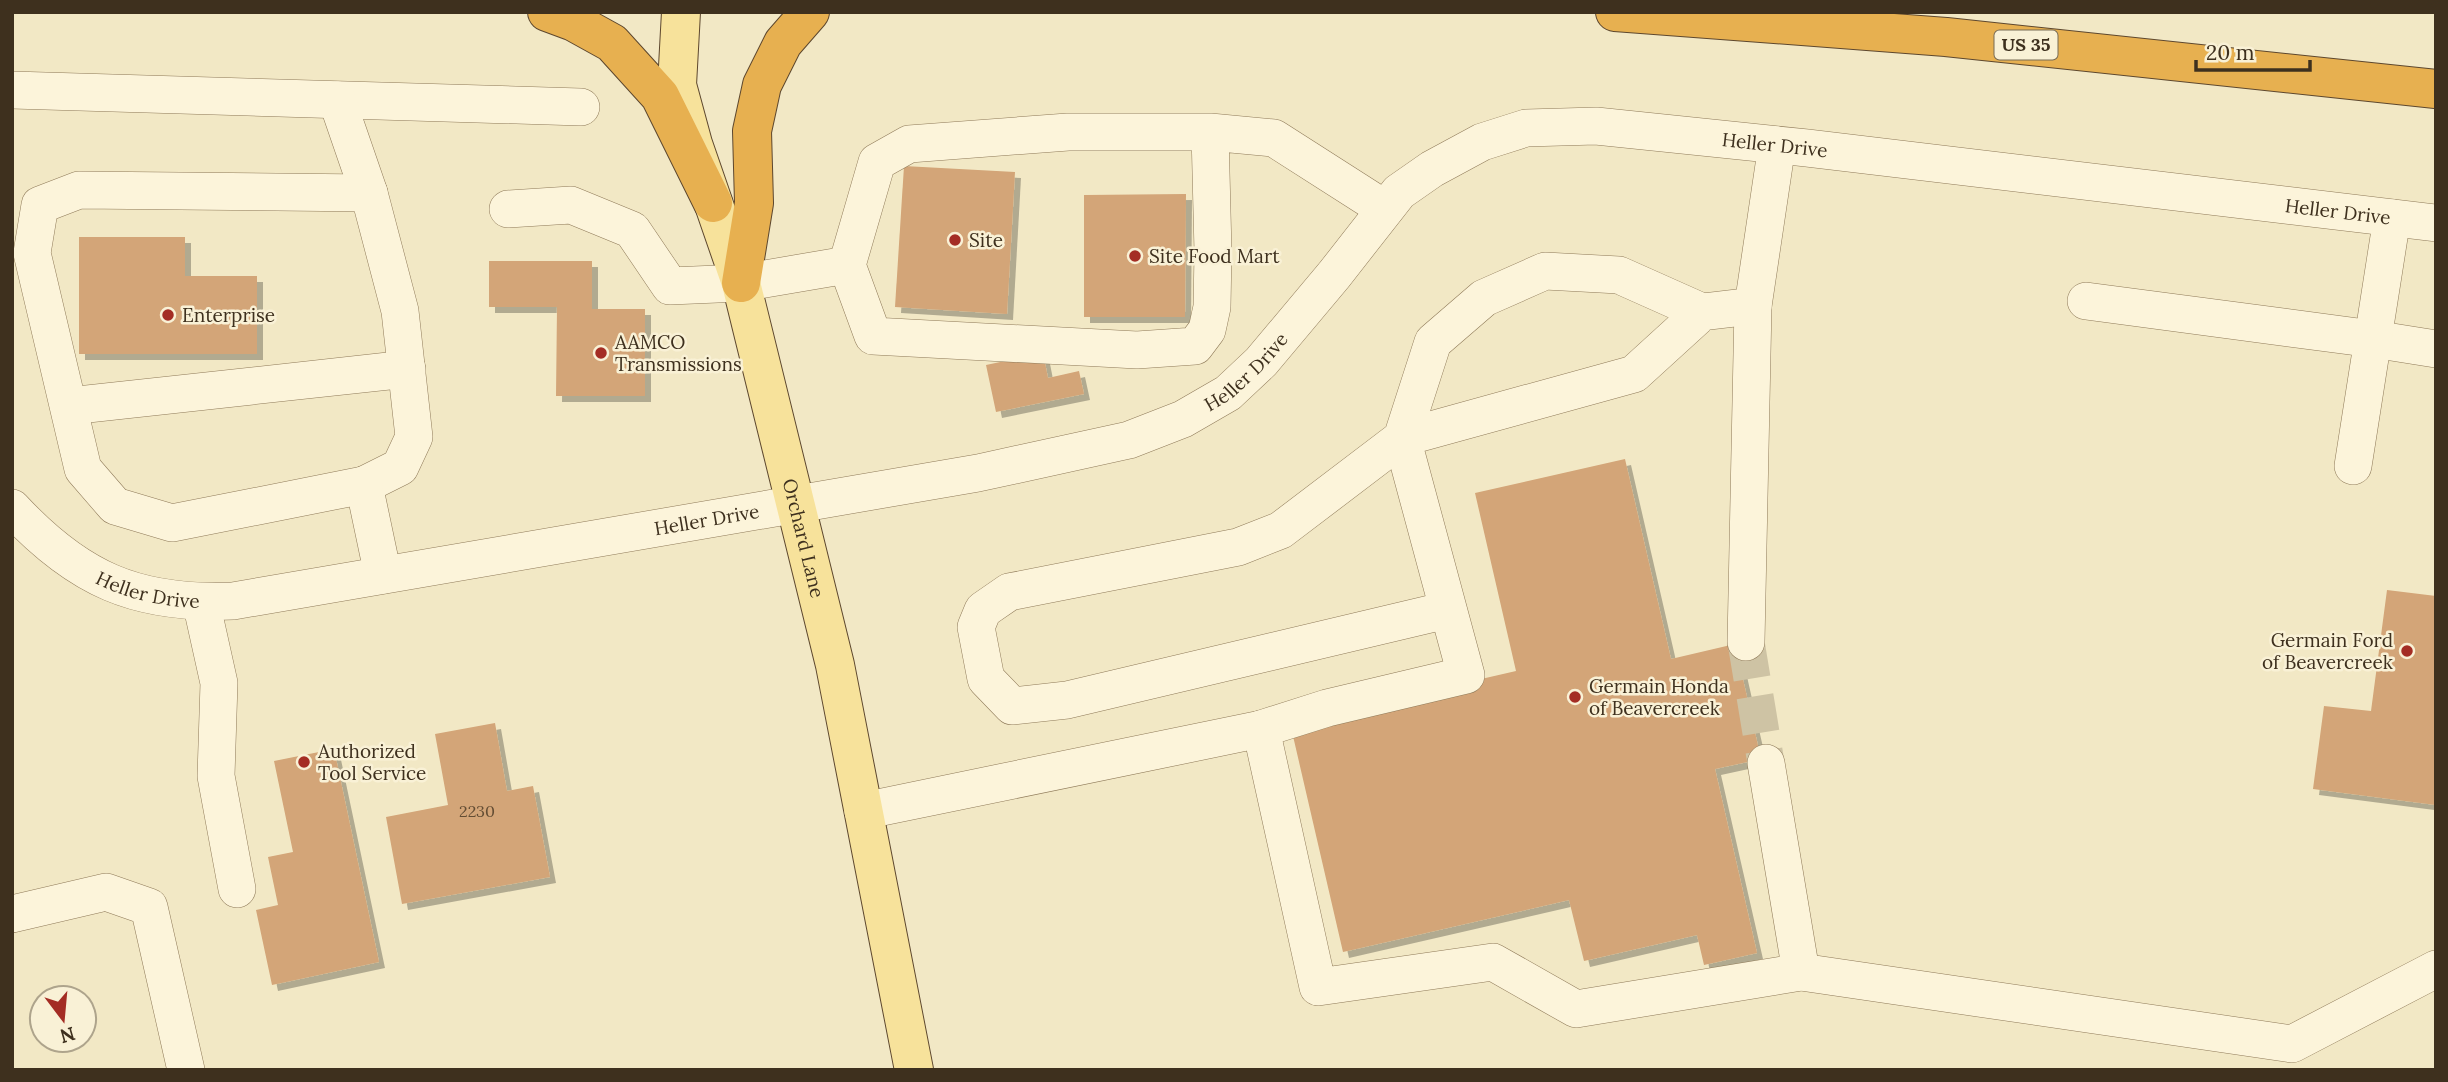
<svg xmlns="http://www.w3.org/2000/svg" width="2448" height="1082" viewBox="0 0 2448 1082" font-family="Lora,serif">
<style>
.building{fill:#d3a578;filter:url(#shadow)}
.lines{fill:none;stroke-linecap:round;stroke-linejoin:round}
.minor-tunnel{stroke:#cec3a4;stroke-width:37;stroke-dasharray:37 18;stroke-linecap:butt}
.minor-casing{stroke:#8f7a59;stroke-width:38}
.major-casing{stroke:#5d472e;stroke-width:40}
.highway-casing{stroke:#5d472e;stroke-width:40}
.minor{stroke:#fcf4da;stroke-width:37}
.major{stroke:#f7e29b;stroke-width:38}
.highway{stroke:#e7b050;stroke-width:38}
.poi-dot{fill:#a42d24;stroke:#f9f1d6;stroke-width:2.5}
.labels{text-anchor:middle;stroke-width:5;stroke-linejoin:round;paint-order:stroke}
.number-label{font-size:16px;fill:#634d34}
.shield{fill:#f9f1d6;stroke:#766a55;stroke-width:2}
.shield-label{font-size:18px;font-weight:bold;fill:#3e301e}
.street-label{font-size:19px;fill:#3e301e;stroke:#f9f1d6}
.poi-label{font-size:19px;fill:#3e301e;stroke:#f9f1d6;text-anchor:start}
</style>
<defs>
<filter id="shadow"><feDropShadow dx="6" dy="6" stdDeviation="0" flood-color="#0004"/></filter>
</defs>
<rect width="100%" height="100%" fill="#f2e8c5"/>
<g class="building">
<polygon points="904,166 1015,172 1007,314 895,307"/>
<polygon points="1186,194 1185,317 1084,317 1084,195"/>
<polygon points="79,237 185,237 185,276 257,276 257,354 79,354"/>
<polygon points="489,261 592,261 592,309 645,309 645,396 556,396 557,307 489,307"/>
<polygon points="1043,353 1048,378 1079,371 1084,394 996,412 986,365"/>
<polygon points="1625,459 1671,659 1735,644 1761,759 1715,769 1757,953 1704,965 1697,935 1584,961 1569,900 1343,952 1290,723 1516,671 1475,493"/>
<polygon points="2387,590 2436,596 2436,805 2313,789 2324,706 2371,711"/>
<polygon points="495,723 507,791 533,786 550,877 402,904 386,817 448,805 435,734"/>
<polygon points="334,749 379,962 272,985 256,910 278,905 268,857 293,852 274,761"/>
</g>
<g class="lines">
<polyline class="minor-tunnel" points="1746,642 1766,763"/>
<defs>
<g id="minor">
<polyline points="12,90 581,107"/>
<polyline points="337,100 369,193 400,311 414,437 400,467 364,485 383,575"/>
<polyline points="1210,132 1213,252 1212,307 1207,330 1195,346 1137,350 873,336 847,265 877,162 909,144 1068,132 1210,132 1274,138 1385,209"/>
<polyline points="508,209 571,205 632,230 670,286 741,283 847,265"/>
<polyline points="2086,301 2373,339 2436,349"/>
<polyline points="69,406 407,369"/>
<polyline points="2353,466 2392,218"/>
<polyline points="364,485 172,523 115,506 83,469 32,253 40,205 79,190 369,193"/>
<path id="s1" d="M12,508c66,71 124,97 221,93l745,-128 151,-33 54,-21 45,-26 33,-31 73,-87 65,-83 33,-23 50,-27 44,-14 70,-2 211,22 629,75"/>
<polyline points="201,602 219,683 216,776 237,889"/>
<polyline points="1447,610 1067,700 1012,706 986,679 976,627 983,610 1009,592 1238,547 1281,530 1402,438 1433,342 1484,298 1545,271 1619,275 1702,312"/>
<polyline points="1746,642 1753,306"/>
<polyline points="1261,729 1327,708 1466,675 1402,438 1634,374 1702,312 1753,306 1777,145"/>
<polyline points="1766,763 1801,972"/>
<polyline points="863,811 1261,729 1318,987 1493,962 1576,1009 1801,972 2292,1044 2436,969"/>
<polyline points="12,914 106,892 149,907 186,1070"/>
</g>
<g id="major">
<path id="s2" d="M681,12l-4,73 16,59 48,139 94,382 79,405"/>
</g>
<g id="highway">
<polyline points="547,12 574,22 612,43 660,96 713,203"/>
<polyline points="1615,12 1946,37 2436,89"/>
<polyline points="741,283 754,203 752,131 762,85 783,43 810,12"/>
</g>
</defs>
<use href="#minor" class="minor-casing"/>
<use href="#major" class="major-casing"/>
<use href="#highway" class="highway-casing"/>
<use href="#minor" class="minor"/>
<use href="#major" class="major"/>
<use href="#highway" class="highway"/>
</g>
<g class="poi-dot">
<circle cx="955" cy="240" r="7"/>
<circle cx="1135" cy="256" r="7"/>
<circle cx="168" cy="315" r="7"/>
<circle cx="601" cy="353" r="7"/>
<circle cx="2407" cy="651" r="7"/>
<circle cx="1575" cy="697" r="7"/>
<circle cx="304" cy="762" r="7"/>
</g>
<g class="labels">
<g class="number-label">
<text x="477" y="817">2230</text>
</g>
<rect class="shield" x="1994.5" y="30.5" width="63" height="29" rx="5"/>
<g class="shield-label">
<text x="2026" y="51">US 35</text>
</g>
<g class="street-label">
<text dy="7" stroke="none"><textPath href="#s1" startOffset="1927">Heller Drive</textPath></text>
<text dy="7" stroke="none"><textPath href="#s1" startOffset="2494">Heller Drive</textPath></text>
<text dy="7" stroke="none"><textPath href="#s1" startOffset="1297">Heller Drive</textPath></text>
<text dy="7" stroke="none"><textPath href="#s1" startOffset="730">Heller Drive</textPath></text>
<text dy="7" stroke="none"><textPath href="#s2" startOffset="544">Orchard Lane</textPath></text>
<text dy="7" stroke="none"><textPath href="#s1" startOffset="163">Heller Drive</textPath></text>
</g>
<g class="poi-label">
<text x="969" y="247">Site</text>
<text x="1149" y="263">Site Food Mart</text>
<text x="182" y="322">Enterprise</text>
<text x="615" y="349">AAMCO<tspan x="615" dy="22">Transmissions</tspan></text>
<text x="2393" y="647" text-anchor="end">Germain Ford<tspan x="2393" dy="22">of Beavercreek</tspan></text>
<text x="1589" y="693">Germain Honda<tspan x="1589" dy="22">of Beavercreek</tspan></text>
<text x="318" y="758">Authorized<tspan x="318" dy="22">Tool Service</tspan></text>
</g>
</g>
<rect width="2448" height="1082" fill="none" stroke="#3e301e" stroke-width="28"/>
<g transform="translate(63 1019) rotate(164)"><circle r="33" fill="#f9f1d6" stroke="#aea48c" stroke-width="2"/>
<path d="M0-5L12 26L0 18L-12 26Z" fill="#a42d24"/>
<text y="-10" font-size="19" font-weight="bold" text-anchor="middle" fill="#3e301e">N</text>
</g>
<path d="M2196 60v10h114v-10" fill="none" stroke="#3e301e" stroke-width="3.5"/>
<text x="2206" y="60" font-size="21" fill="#3e301e" stroke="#f9f1d6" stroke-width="5" paint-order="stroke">20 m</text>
</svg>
